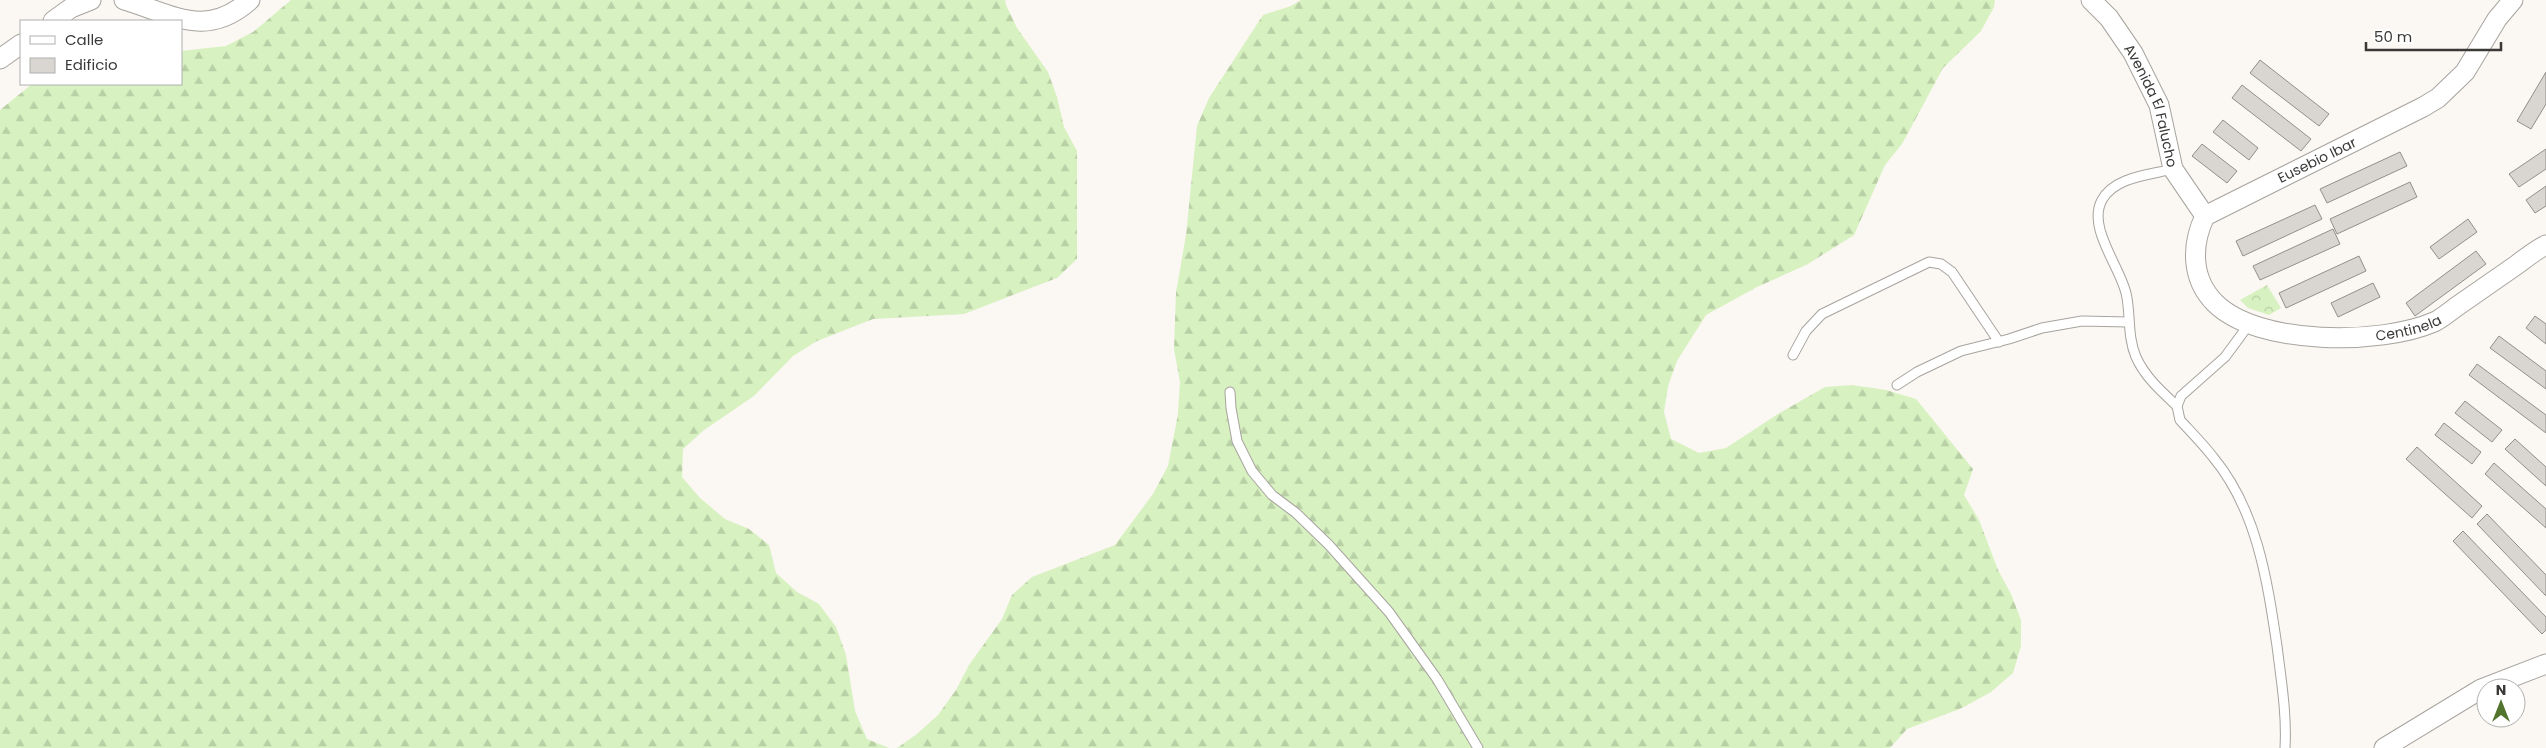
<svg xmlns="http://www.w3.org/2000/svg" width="2546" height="748" viewBox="0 0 2546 748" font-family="Poppins,sans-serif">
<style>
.forest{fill:url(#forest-firs)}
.park{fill:url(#park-crowns)}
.building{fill:#d9d6d1;stroke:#928f8a}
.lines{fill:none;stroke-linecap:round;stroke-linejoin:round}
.service-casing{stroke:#a7a49f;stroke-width:11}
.minor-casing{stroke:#a7a49f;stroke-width:21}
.service{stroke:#fff;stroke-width:9}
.minor{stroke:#fff;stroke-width:19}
.labels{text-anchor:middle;stroke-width:4;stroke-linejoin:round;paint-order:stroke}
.street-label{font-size:14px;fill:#3a3937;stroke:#fff}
</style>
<defs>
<pattern id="forest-firs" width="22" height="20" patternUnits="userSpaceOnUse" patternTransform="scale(1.25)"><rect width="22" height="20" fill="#d7f1c0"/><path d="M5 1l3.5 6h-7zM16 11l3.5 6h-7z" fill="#b9cfa6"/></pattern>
<pattern id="park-crowns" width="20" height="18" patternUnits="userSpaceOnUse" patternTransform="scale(1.25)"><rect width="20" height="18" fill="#d7f1c0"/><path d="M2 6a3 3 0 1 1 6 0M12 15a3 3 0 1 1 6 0" fill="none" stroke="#b9cfa6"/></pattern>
</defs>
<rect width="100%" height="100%" fill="#fbf7f2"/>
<g class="forest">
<polygon points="291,0 1005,0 1006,5 1017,28 1048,72 1057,97 1064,127 1077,151 1077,259 1057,278 964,314 873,319 817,341 793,356 754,396 704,430 683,449 682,477 700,498 725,519 749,529 769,545 776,573 797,592 819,604 836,627 846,655 855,711 867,739 889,748 0,748 0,110 32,84 181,84 181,51 226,46 253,32"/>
<polygon points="1301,0 1995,0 1994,7 1981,31 1943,68 1902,144 1885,165 1854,235 1808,264 1757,287 1706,315 1677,361 1668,386 1664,412 1671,439 1699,453 1726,448 1778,414 1825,387 1852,385 1886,390 1916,399 1973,469 1964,495 1979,520 1998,570 2011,594 2021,620 2021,646 2013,673 1991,692 1962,708 1907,729 1890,748 897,748 917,734 938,715 956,690 969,665 1002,619 1012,595 1032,577 1115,545 1153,494 1168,466 1178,414 1180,382 1174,349 1176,293 1186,235 1197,126 1209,98 1263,15 1291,6"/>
</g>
<polygon class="park" points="2267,285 2281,308 2269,315 2248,308 2240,300"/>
<g class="building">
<polygon points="2260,60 2329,114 2319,126 2250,73"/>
<polygon points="2546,72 2546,104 2531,129 2517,121"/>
<polygon points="2242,85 2311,139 2301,151 2232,98"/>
<polygon points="2223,120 2258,148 2249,160 2213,132"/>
<polygon points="2202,144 2237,171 2227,183 2192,156"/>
<polygon points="2546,149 2546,169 2519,187 2509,174"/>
<polygon points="2400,152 2407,166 2327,203 2320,189"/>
<polygon points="2410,182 2417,197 2337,234 2330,219"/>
<polygon points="2546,186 2546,206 2535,213 2526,200"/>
<polygon points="2315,205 2322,219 2243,256 2236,241"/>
<polygon points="2468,219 2477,232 2439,259 2430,247"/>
<polygon points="2333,229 2340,244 2260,280 2253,266"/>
<polygon points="2476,251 2486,264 2415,316 2406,303"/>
<polygon points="2359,256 2366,271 2286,308 2279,293"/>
<polygon points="2373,283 2380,297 2338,317 2331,303"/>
<polygon points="2535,316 2546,324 2546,344 2526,328"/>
<polygon points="2499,336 2546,371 2546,389 2490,348"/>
<polygon points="2477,364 2546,415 2546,433 2469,375"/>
<polygon points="2465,401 2502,430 2492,442 2455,413"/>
<polygon points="2444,423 2481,452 2472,464 2435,435"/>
<polygon points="2515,439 2546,467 2546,486 2505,449"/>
<polygon points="2417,447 2482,506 2472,518 2406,459"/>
<polygon points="2494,463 2546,509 2546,528 2485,474"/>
<polygon points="2487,514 2546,575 2546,596 2477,524"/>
<polygon points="2463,531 2546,617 2546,630 2542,634 2453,541"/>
</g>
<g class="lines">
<defs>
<g id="service">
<path d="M2173,169c-24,6 -59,8 -71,31 -15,27 17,65 24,93 5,21 1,43 10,64 9,20 25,34 41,49"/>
<path d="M2250,323l-25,34 -44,39 -4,10 3,14c11,12 23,24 33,37 44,53 54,122 64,189 4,33 10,68 8,102"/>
<polyline points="1793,355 1806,331 1822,314 1929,262 1941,264 1952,272 1999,342"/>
<polyline points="1897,385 1917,372 1961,351 2009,339 2042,328 2082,321 2128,322"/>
<polyline points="1230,392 1231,408 1237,441 1252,471 1272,495 1296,513 1329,545 1389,612 1437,679 1478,748"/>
</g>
<g id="minor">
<path d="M124,0c50,15 82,39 126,0"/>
<path id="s1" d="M2091,0l18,18 24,35 26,52 14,64 32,47"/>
<path id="s2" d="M2513,0l-16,19 -32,53 -27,26 -15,9 -218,109c-14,29 -14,63 10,87 43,43 166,42 219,19 7,-3 15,-10 22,-15 19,-13 39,-27 59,-41 10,-7 20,-16 31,-21"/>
<polyline points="53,21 71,8 91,0"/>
<polyline points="0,59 21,44"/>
<polyline points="2384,748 2481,689 2546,664"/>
</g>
</defs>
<use href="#service" class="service-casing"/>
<use href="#minor" class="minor-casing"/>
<use href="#service" class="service"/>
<use href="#minor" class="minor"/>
</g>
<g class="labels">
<g class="street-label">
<text dy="5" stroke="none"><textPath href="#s1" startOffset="124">Avenida El Falucho</textPath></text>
<text transform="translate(2317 160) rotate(-26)" y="5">Eusebio Ibar</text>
<text dy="5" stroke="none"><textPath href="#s2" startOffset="681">Centinela</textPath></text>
</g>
</g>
<rect x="20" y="20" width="162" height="65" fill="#ffffff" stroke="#b0b0af"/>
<rect x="30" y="36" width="25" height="8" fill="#ffffff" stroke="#b0b0af"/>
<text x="65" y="45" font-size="15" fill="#3a3937">Calle</text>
<rect x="30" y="58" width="25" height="15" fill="#d9d6d1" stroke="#b0b0af"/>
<text x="65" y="70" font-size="15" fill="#3a3937">Edificio</text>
<g transform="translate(2501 703)"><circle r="24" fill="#ffffff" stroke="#b0b0af"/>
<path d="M0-4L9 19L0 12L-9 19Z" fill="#53742c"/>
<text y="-8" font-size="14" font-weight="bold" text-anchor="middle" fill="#3a3937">N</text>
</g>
<path d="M2366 42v8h135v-8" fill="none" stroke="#3a3937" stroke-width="2.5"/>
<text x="2374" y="42" font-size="15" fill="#3a3937" stroke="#ffffff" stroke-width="4" paint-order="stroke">50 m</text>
</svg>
